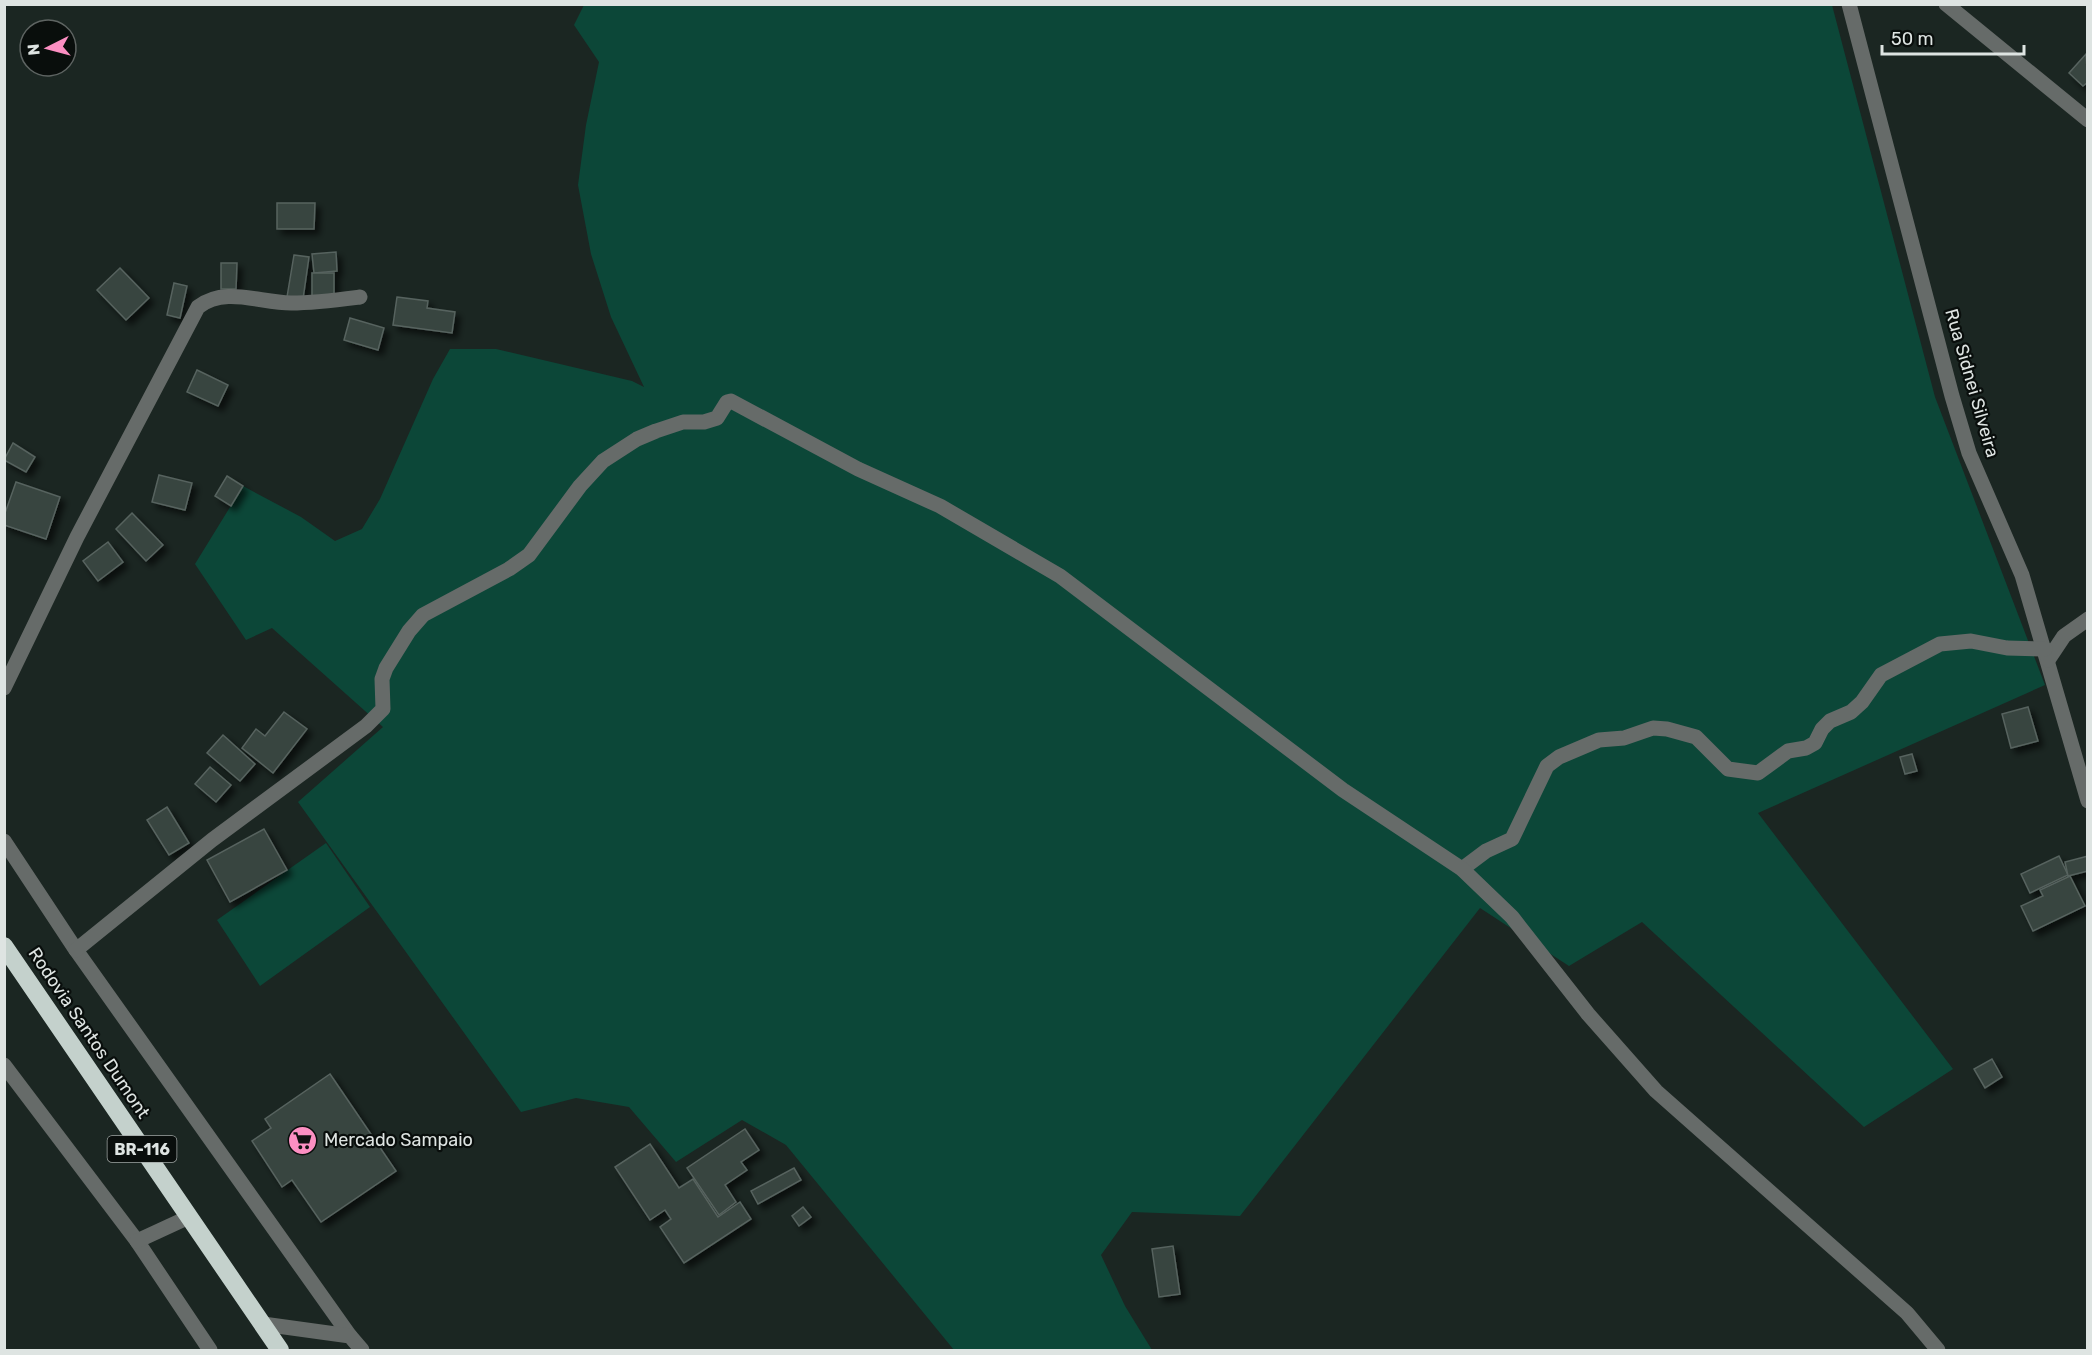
<svg xmlns="http://www.w3.org/2000/svg" width="2092" height="1355" viewBox="0 0 2092 1355" font-family="Rubik,sans-serif">
<style>
.green{fill:#0c4738}
.building{fill:#38443f;stroke:#57635f;stroke-width:1.5;filter:url(#shadow)}
.lines{fill:none;stroke-linecap:round;stroke-linejoin:round}
.minor{stroke:#666b69;stroke-width:15}
.highway{stroke:#c4d1cc;stroke-width:18}
.labels{text-anchor:middle;stroke-width:4.5;stroke-linejoin:round;paint-order:stroke}
.shield{fill:#090e0c;stroke:#9ea4a2;stroke-width:1.5}
.shield-label{font-size:16px;font-weight:bold;fill:#dee4e2}
.street-label{font-size:18px;fill:#dee4e2;stroke:#090e0c}
.poi-label{font-size:18px;fill:#dee4e2;stroke:#090e0c;text-anchor:start}
</style>
<defs>
<filter id="shadow"><feDropShadow dx="5" dy="5" stdDeviation="3" flood-color="#0009"/></filter>
</defs>
<rect width="100%" height="100%" fill="#1b2622"/>
<g class="green">
<polygon points="584,5 1832,5 1935,397 2045,685 1758,813 1953,1069 1864,1127 1642,922 1569,966 1480,908 1240,1216 1132,1212 1101,1255 1125,1306 1152,1350 954,1350 786,1145 742,1120 676,1162 629,1107 576,1098 521,1112 298,802 383,727 272,628 246,640 195,564 243,486 301,517 335,541 362,529 380,499 433,379 450,349 496,349 632,381 644,387 611,317 591,254 578,185 586,125 599,62 574,25"/>
<polygon points="326,843 370,907 260,986 217,920"/>
</g>
<g class="building">
<polygon points="2086,54 2088,82 2083,86 2069,73"/>
<polygon points="277,203 315,203 314,229 277,229"/>
<polygon points="336,252 337,271 314,273 312,254"/>
<polygon points="294,255 309,257 303,299 287,297"/>
<polygon points="221,263 237,263 236,289 221,289"/>
<polygon points="120,268 149,298 126,320 97,290"/>
<rect x="312" y="273" width="22" height="23"/>
<polygon points="174,283 187,286 180,318 167,315"/>
<polygon points="397,297 428,301 427,308 455,312 452,333 393,325"/>
<polygon points="350,318 384,328 378,350 344,340"/>
<polygon points="197,370 228,385 218,406 187,392"/>
<polygon points="13,443 35,457 26,472 4,460"/>
<polygon points="159,475 192,483 185,510 152,502"/>
<polygon points="227,476 243,486 231,506 215,496"/>
<polygon points="16,482 60,497 46,539 4,525 4,516"/>
<polygon points="132,513 163,545 146,561 116,529"/>
<polygon points="108,542 123,562 98,581 83,561"/>
<polygon points="2028,707 2038,741 2011,748 2002,714"/>
<polygon points="284,712 307,729 273,773 242,748 256,729 265,736"/>
<polygon points="223,735 255,764 240,781 207,753"/>
<polygon points="1912,754 1917,771 1905,774 1900,757"/>
<polygon points="210,767 231,785 216,802 195,784"/>
<polygon points="167,807 189,843 169,855 147,820"/>
<polygon points="264,829 287,870 230,902 207,860"/>
<polygon points="2059,856 2068,875 2030,893 2021,874"/>
<polygon points="2088,856 2088,871 2068,876 2065,862"/>
<polygon points="2070,876 2085,906 2033,931 2021,906 2043,896 2040,890"/>
<polygon points="1992,1059 2002,1077 1985,1088 1974,1069"/>
<polygon points="330,1074 396,1171 321,1222 292,1180 282,1187 252,1141 271,1128 265,1119"/>
<polygon points="745,1129 759,1150 741,1162 747,1170 725,1185 736,1202 719,1215 687,1168"/>
<polygon points="650,1144 679,1188 693,1179 718,1217 740,1202 751,1219 684,1263 660,1227 671,1219 665,1210 650,1220 615,1167"/>
<polygon points="794,1168 801,1180 758,1204 751,1191"/>
<polygon points="803,1207 811,1217 799,1226 792,1216"/>
<polygon points="1173,1246 1180,1294 1159,1297 1152,1249"/>
</g>
<g class="lines">
<g class="minor">
<polyline points="1849,4 1952,396 1969,453 2022,575 2088,801"/>
<polyline points="1946,4 2088,120"/>
<polyline points="2048,660 2064,636 2088,619"/>
<path d="M4,688l73,-151 121,-230c27,-21 62,-4 93,-4 24,0 46,-3 69,-6"/>
<polyline points="4,841 76,950 350,1336"/>
<polyline points="1462,869 1486,851 1512,839 1547,766 1559,757 1599,740 1624,738 1653,728 1667,729 1696,737 1728,769 1758,773 1788,751 1806,748 1815,743 1822,729 1830,721 1851,712 1862,702 1881,675 1940,644 1971,641 2007,648 2045,649"/>
<polyline points="76,950 212,840 366,726 383,709 382,679 386,668 409,631 423,615 509,569 529,555 580,486 603,461 637,439 656,431 683,422 704,422 717,418 727,402 731,401 858,469 940,506 1060,576 1343,790 1462,869 1512,917 1588,1014 1656,1091 1907,1313 1938,1350"/>
<polyline points="4,1065 137,1241 210,1350"/>
<polyline points="137,1241 189,1217"/>
<polyline points="263,1324 350,1336 362,1350"/>
</g>
<polyline class="highway" points="4,946 280,1350"/>
</g>
<defs>
<symbol id="supermarket-disc" viewBox="-11 -11 22 22"><circle r="9.5" fill="#fc8fc2" stroke="#090e0c"/><path d="M-6-5.5h2.5l.6 2H6L4.5 2H-2.5L-4.4-4H-6ZM-1.5 3.2a1.3 1.3 0 1 0 .1 0ZM3 3.2a1.3 1.3 0 1 0 .1 0Z" fill="#111"/></symbol>
</defs>
<g fill-rule="evenodd">
<use href="#supermarket-disc" x="286" y="1124" width="33" height="33"/>
</g>
<g class="labels">
<rect class="shield" x="107.5" y="1136" width="69" height="26" rx="4.5"/>
<g class="shield-label">
<text x="142" y="1155">BR-116</text>
</g>
<g class="street-label">
<text transform="translate(1972 383) rotate(74)" y="6">Rua Sidnei Silveira</text>
<text transform="translate(89 1033) rotate(56)" y="6">Rodovia Santos Dumont</text>
</g>
<g class="poi-label">
<text x="324" y="1146">Mercado Sampaio</text>
</g>
</g>
<rect width="2092" height="1355" fill="none" stroke="#dee4e2" stroke-width="12"/>
<g transform="translate(48 48) rotate(264)"><circle r="28" fill="#090e0c" stroke="#5e6462" stroke-width="1.5"/>
<path d="M0-4.5L10 22L0 15L-10 22Z" fill="#fc8fc2"/>
<text y="-9" font-size="16" font-weight="bold" text-anchor="middle" fill="#dee4e2">N</text>
</g>
<path d="M1882 45v9h142v-9" fill="none" stroke="#dee4e2" stroke-width="3"/>
<text x="1891" y="45" font-size="18" fill="#dee4e2" stroke="#090e0c" stroke-width="4.5" paint-order="stroke">50 m</text>
</svg>
